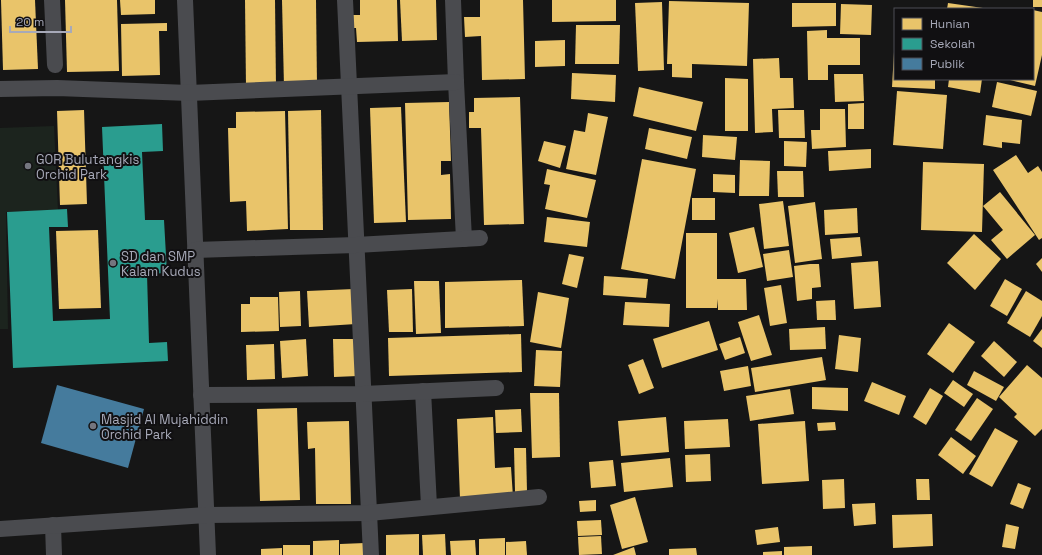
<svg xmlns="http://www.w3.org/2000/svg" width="1042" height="555" viewBox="0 0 1042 555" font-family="'Space Grotesk',sans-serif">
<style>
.green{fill:#1c241e}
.homes{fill:#e9c46a}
.schools{fill:#2a9d8f}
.public{fill:#457b9d}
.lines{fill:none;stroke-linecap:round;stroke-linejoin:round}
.minor{stroke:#4a4b4f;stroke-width:16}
.poi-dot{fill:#74767f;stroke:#111012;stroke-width:1.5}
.labels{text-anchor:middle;stroke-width:4;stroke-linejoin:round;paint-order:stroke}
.poi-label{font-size:13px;fill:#a7a9b8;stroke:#111012;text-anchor:start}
</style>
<rect width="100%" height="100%" fill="#161616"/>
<polygon class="green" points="54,126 58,210 6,212 8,329 0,329 0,128"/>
<g class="homes">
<polygon points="1,0 35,0 38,69 3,70"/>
<polygon points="65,0 117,0 119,71 67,72"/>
<polygon points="120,0 155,0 155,14 121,15"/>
<polygon points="245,0 275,0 276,88 246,88"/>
<polygon points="282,0 316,0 317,86 284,87"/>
<polygon points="360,0 397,0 398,41 357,42 356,28 351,28 351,15 360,15"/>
<polygon points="400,0 436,0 437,40 402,41"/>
<polygon points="480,0 523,0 525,79 482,80 481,36 465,37 464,17 480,17"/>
<polygon points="552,0 616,0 616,21 552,22"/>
<rect x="1033" y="0" width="9" height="7"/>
<polygon points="669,1 749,3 747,66 692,64 692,78 672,77 672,64 667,64"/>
<polygon points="662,2 664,70 638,71 635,3"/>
<polygon points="792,3 836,3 836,26 792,27"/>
<polygon points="948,3 983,8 983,9 947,9"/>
<polygon points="841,4 872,5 871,35 840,34"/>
<polygon points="1033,10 1042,12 1042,55 1035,86 1010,80 1033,79"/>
<polygon points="167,23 167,31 159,31 160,75 122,76 121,24"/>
<polygon points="576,25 620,25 619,64 575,64"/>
<polygon points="827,30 827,38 860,38 860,65 828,65 828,80 808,80 807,31"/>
<polygon points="565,40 565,66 535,67 535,41"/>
<polygon points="894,52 895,52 895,79 935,79 935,89 892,87"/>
<polygon points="779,58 780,78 793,78 794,108 772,109 773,132 755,133 753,59"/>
<polygon points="572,73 616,75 615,102 571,99"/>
<polygon points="834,74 863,74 864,101 835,102"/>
<polygon points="725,78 748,79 748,131 725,131"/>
<polygon points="949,79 982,79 980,93 948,87"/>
<polygon points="997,82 1037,91 1031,116 992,107"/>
<polygon points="639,87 703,102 696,131 633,116"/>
<polygon points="897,91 947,95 943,149 893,145"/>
<polygon points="520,97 524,224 484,225 481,128 469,128 469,112 474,112 474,98"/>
<polygon points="449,102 451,161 441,161 441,175 450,174 451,219 408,220 405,103"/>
<polygon points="864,103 864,129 848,129 848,104"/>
<polygon points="401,107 406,222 374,223 370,108"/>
<polygon points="820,109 845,109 846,147 812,149 811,130 820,130"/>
<polygon points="84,110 87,204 60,205 57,111"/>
<polygon points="321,110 323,230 290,230 288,111"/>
<polygon points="778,110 804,110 805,138 779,138"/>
<polygon points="285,111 288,229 247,231 246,201 230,202 228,128 236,128 236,112"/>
<polygon points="588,113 608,117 596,175 566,169 574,130 585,132"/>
<polygon points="986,115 1022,120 1020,144 1002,142 1002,148 983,145"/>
<polygon points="649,128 692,137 687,159 645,149"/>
<polygon points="703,135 737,137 735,160 702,157"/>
<polygon points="544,141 566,146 560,168 538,161"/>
<polygon points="784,141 807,142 806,167 784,166"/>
<polygon points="871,149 871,168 829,171 828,151"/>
<polygon points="1016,155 1028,173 1038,166 1042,172 1042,238 1039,240 993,170"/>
<polygon points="642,159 696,169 675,279 621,269"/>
<polygon points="740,160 770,161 769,196 739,196"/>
<polygon points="923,162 984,164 982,232 921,230"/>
<polygon points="547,169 596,180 587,218 545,209 550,185 544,184"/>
<polygon points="777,171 803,171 804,197 778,197"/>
<polygon points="713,174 735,175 735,193 713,192"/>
<polygon points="1000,192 1035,235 1007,259 991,240 1003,230 983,206"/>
<rect x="692" y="198" width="23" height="22"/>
<polygon points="783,201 789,246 764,249 759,204"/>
<polygon points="815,202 822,259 795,263 788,206"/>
<polygon points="857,208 858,233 825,235 824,210"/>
<polygon points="547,217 590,222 587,247 544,242"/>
<polygon points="754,227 763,267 738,273 729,233"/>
<polygon points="98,230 101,308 59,309 56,231"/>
<polygon points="686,233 717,233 717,279 746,279 747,310 718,310 718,299 717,308 686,308"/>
<polygon points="974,234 1001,259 975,290 947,263"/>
<polygon points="860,237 862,256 832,259 830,239"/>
<polygon points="789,250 793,277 767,281 763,254"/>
<polygon points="569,254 584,257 577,288 562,284"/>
<polygon points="1042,258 1042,272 1036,264"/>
<polygon points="878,261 881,307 854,309 851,263"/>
<polygon points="810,264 819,264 821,287 812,288 812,299 797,301 794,266"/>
<polygon points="604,276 648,279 646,298 603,295"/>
<polygon points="1005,279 1022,289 1007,316 990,306"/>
<polygon points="522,280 524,326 445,328 445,282"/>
<polygon points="414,281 439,281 441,333 416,334"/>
<polygon points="781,285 787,323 770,326 764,288"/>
<polygon points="354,289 356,324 309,327 307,291"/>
<polygon points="412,289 413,332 389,332 387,290"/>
<polygon points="300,291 301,326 280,327 279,292"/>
<polygon points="1026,291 1042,301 1042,316 1030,337 1007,323"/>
<polygon points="538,292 569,298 561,348 530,342"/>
<polygon points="250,297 278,297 279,331 241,332 241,304 250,304"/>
<polygon points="835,300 836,320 817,320 816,301"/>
<polygon points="625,302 670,304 669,327 623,325"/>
<polygon points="759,315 772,355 751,361 738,322"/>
<polygon points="709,321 718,350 662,368 653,339"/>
<polygon points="949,323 975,342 953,373 927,354"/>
<polygon points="825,327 826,349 790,350 789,329"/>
<polygon points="1042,329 1042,348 1033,341"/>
<polygon points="521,334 522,372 389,376 388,338"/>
<polygon points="839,335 861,338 858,372 835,369"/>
<polygon points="740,337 745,353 725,360 719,344"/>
<polygon points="306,339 308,376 282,378 280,341"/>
<polygon points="333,339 356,339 358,376 334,377"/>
<polygon points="994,341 1017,362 1004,377 981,356"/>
<polygon points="274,344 275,379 247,380 246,345"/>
<polygon points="536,350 562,351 560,387 534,386"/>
<polygon points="822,357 826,380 755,392 751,368"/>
<polygon points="643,359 654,388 639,394 628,365"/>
<polygon points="1027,365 1042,378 1042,429 1035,436 1014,417 1017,414 999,397"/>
<polygon points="748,366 751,386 724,391 720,371"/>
<polygon points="974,371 1004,387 996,401 967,385"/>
<polygon points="953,380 973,394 964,407 944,393"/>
<polygon points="872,382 906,396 899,415 864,401"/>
<polygon points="812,387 848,388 848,411 812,409"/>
<polygon points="930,388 943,396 926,425 913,417"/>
<polygon points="790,389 794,414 750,421 746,396"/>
<polygon points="530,393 559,393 560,457 532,458"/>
<polygon points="977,398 993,409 971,441 955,430"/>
<polygon points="297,408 300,500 260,501 257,409"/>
<polygon points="521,409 522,432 496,433 495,410"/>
<polygon points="493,417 495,468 511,467 513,497 460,499 457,419"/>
<polygon points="666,417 669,452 621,456 618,421"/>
<polygon points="728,419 730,447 685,449 684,421"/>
<polygon points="349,421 351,504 316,504 315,448 308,449 307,422"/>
<polygon points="805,421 809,481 762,484 758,424"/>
<polygon points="835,422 836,430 818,431 817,423"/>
<polygon points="995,428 1018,441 992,487 969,474"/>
<polygon points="951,437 976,456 963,474 938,455"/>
<polygon points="514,448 526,448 527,492 515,492"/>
<polygon points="710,454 711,481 686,482 685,455"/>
<polygon points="670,458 673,487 624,492 621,463"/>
<polygon points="613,460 616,486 591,488 589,462"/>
<polygon points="844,479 845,508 823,509 822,480"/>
<polygon points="916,479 929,479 930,500 917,500"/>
<polygon points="1018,483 1031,488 1023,509 1010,504"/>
<polygon points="635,497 648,542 622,549 610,505"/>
<polygon points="596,500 596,511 580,512 579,501"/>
<polygon points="875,503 876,524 854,526 852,504"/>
<polygon points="932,514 933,546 893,548 892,515"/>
<polygon points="601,520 602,535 578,536 577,521"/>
<polygon points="1006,524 1019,527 1015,549 1002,547"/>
<polygon points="778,527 780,542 757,545 755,530"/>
<polygon points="419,534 419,555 386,555 386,535"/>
<polygon points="445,534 446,555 423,555 422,535"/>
<polygon points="601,536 602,554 579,555 578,537"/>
<polygon points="505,538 505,555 479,555 479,539"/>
<polygon points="339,540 339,555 313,555 313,541"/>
<polygon points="475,540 476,555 451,555 450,541"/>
<polygon points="526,541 527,555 506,555 506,542"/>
<polygon points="365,543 365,555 340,555 340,544"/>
<rect x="283" y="545" width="27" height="10"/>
<polygon points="812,546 812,555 784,555 784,547"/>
<polygon points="634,547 636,555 613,555"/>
<polygon points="282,548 282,555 261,555 261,549"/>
<polygon points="696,548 697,555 669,555 669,549"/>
<polygon points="782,551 782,555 763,555 763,552"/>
</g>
<polygon class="schools" points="162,124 163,151 142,152 145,220 164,220 167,273 147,274 149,343 167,342 168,361 13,368 7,212 67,209 68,227 49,227 53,321 110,319 102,127"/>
<polygon class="public" points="57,385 144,409 128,468 41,443"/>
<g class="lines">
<g class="minor">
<polyline points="52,0 55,65"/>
<polyline points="185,0 208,555"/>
<polyline points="345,0 371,555"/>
<polyline points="453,0 456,82 464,239"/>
<polyline points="0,89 57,88 189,93 456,82"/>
<polyline points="195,250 356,245 480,238"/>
<polyline points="423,391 429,506"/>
<polyline points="201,395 363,394 496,388"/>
<polyline points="53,525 54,555"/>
<polyline points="0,529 206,515 369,513 539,497"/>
</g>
</g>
<g class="poi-dot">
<circle cx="28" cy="166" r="4"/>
<circle cx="113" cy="263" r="4"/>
<circle cx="93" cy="426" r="4"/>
</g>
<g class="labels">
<g class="poi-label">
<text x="36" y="164">GOR Bulutangkis<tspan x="36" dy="15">Orchid Park</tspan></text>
<text x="121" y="261">SD dan SMP<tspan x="121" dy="15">Kalam Kudus</tspan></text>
<text x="101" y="424">Masjid Al Mujahiddin<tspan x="101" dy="15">Orchid Park</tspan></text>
</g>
</g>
<rect x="894" y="8" width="140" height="72" fill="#111012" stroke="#4d4d54"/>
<rect x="902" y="18" width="20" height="12" fill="#e9c46a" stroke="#4d4d54"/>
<text x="930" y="28" font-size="12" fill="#a7a9b8">Hunian</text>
<rect x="902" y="38" width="20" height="12" fill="#2a9d8f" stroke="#4d4d54"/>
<text x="930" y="48" font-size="12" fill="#a7a9b8">Sekolah</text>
<rect x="902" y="58" width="20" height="12" fill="#457b9d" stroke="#4d4d54"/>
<text x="930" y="68" font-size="12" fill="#a7a9b8">Publik</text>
<path d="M10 26v6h61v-6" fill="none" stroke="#a7a9b8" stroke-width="2"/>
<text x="16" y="26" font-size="12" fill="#a7a9b8" stroke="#111012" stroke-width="3" paint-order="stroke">20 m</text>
</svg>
